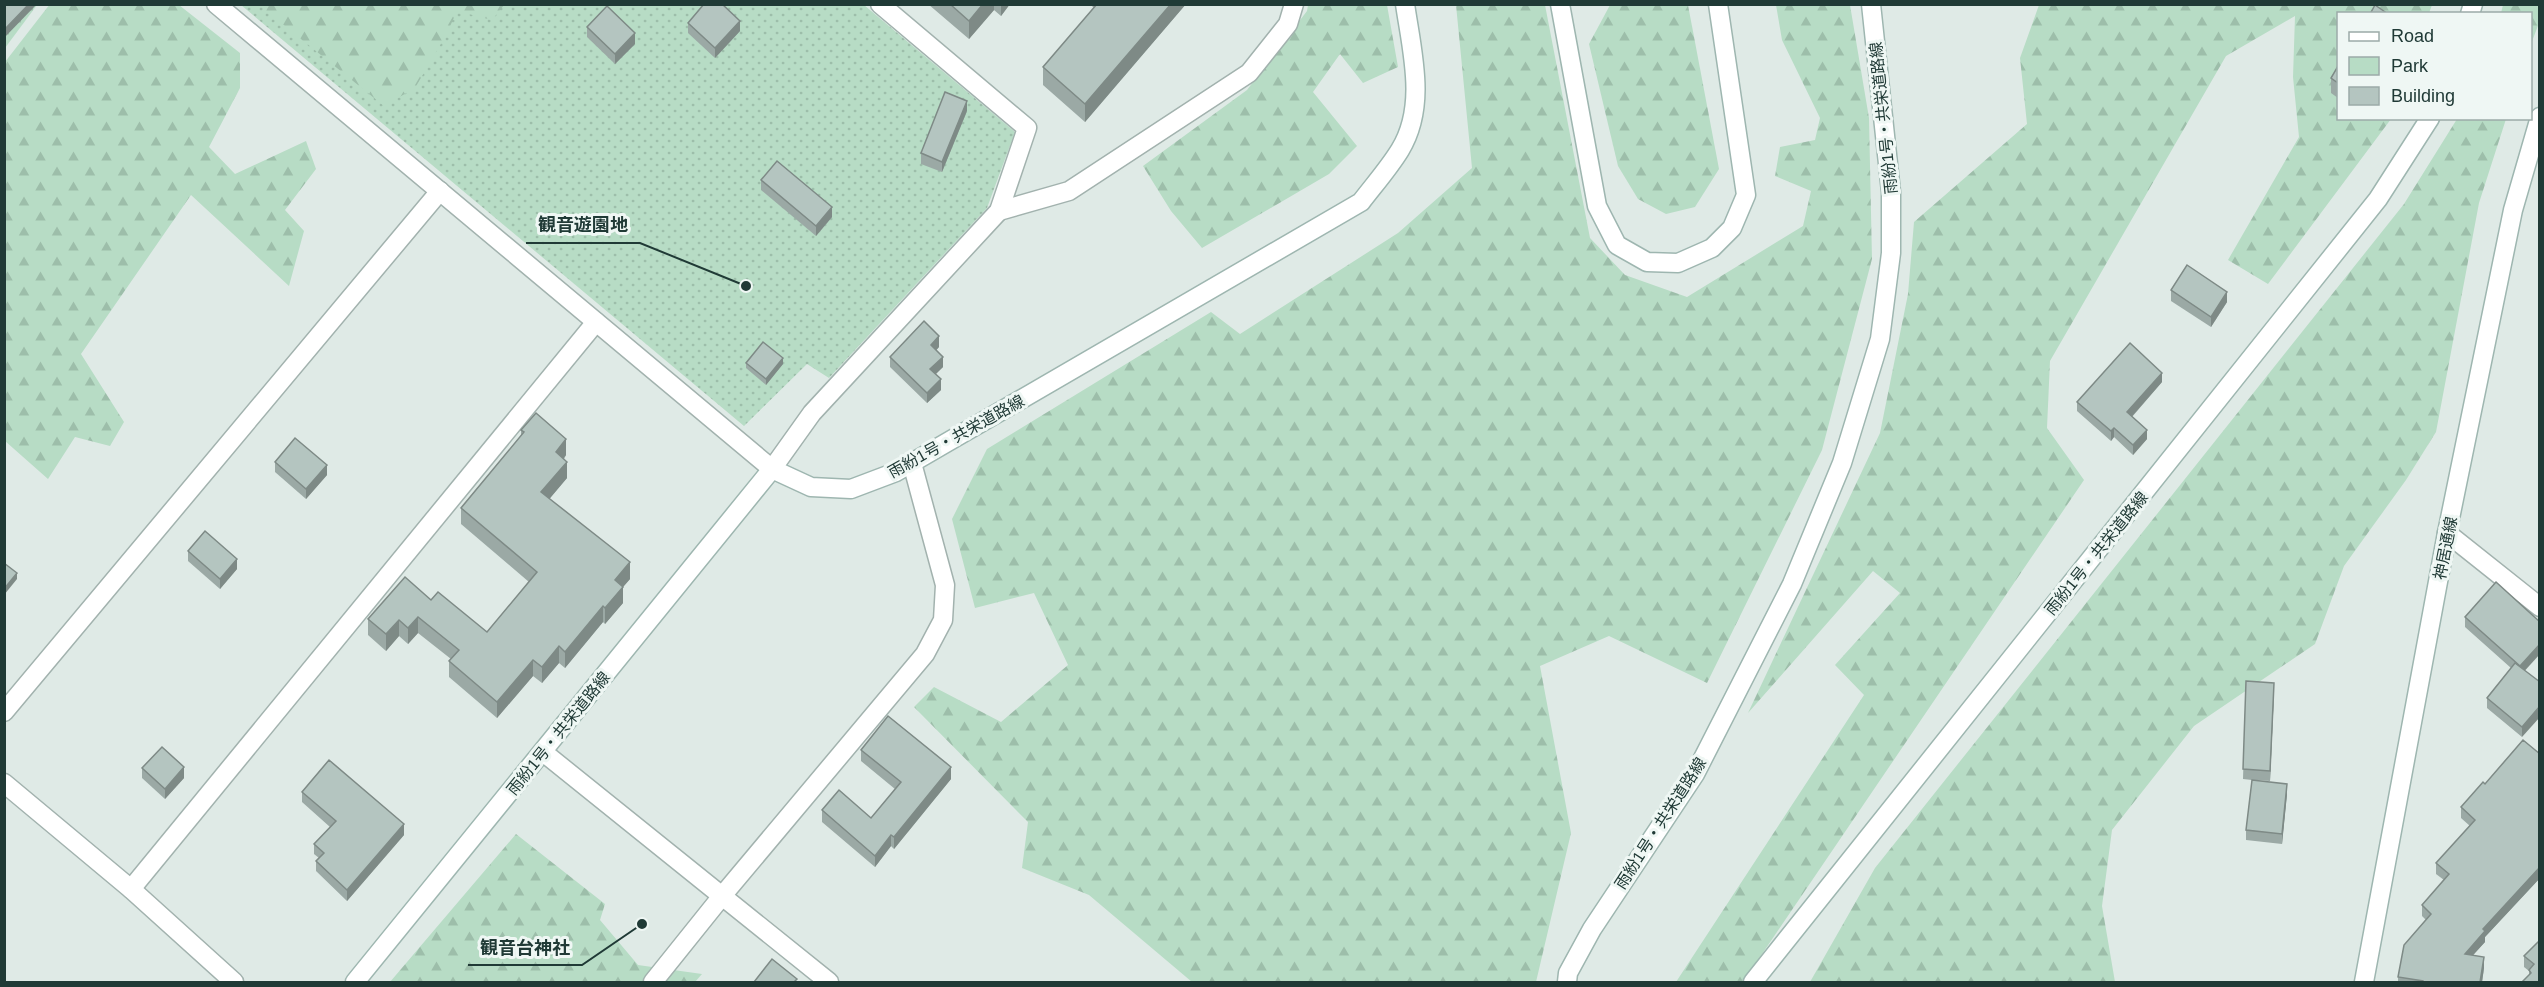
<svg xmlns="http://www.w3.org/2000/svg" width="2544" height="987" viewBox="0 0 2544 987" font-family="Arial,'Noto Sans JP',sans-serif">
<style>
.green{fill:url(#green-dots)}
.forest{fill:url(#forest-firs)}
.cemetery{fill:url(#cemetery-stones)}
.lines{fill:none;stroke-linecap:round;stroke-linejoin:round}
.street-casing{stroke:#a2b2ae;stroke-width:21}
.secondary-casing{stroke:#9eb6b0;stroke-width:21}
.street{stroke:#fff;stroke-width:18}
.secondary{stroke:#fff;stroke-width:18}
.wall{fill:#9ba9a5}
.shaded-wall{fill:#7e8a86}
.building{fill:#b4c5c0;stroke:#7e8a86;stroke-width:1.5}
.labels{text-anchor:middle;stroke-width:6;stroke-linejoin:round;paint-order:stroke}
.street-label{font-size:16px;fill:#203a36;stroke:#eff7f4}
.leader{fill:none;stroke:#203a36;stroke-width:2}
.callout-dot{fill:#203a36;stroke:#eff7f4;stroke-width:2}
.callout-label{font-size:18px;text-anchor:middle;font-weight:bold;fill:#203a36;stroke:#eff7f4;stroke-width:6;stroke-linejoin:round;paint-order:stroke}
</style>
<defs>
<pattern id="green-dots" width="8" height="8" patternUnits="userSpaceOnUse" patternTransform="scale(1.5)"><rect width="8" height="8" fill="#b7dcc5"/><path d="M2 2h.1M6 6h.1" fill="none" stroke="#9dbeaa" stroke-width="1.8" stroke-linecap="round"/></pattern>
<pattern id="forest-firs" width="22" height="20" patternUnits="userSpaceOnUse" patternTransform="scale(1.5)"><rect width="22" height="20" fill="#b7dcc5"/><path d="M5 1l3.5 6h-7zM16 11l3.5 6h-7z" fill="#9dbeaa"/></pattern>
<pattern id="cemetery-stones" width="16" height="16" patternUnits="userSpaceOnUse" patternTransform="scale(1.5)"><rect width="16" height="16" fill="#b7dcc5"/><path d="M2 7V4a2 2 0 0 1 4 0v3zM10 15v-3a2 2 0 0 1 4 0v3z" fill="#9dbeaa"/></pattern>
</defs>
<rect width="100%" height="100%" fill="#dfeae6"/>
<polygon class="green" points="241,5 864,5 1015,132 987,208 829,378 807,364 744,426"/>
<g class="forest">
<polygon points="50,4 179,5 240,53 240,88 209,147 235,174 306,141 316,169 285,210 304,231 289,286 191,195 81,354 124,422 110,446 75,437 48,479 5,441 5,62"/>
<polygon points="259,5 504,5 492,20 457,11 446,35 415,88 384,106"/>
<polygon points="1308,5 1387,5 1398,67 1363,83 1340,54 1313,92 1357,146 1329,174 1202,248 1171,211 1143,166 1247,90 1307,11"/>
<polygon points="1456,5 1545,5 1590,238 1625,275 1687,297 1803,226 1811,191 1775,176 1780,147 1815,140 1820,118 1782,40 1776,5 1850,5 1869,118 1872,259 1822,450 1707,683 1609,636 1540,666 1571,833 1536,982 1192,982 1089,895 1022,868 1028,822 914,707 934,687 1001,722 1068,665 1034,593 975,608 952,519 987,449 1211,312 1240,334 1398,233 1472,168"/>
<polygon points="1610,5 1688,5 1719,169 1695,207 1666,214 1638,199 1618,166 1589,44"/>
<polygon points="2039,5 2432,5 2429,13 2338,14 2338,118 2391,119 2268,284 2228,260 2299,137 2293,77 2295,16 2226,56 2050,361 2047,428 2084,480 1743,982 1676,982 1864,695 1835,665 1900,593 1873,571 1748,713 1880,433 1908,294 1914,222 2027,124 2020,58"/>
<polygon points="2503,5 2539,5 2539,23 2531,44 2530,14 2501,13"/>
<polygon points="2457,119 2506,119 2479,203 2436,432 2406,480 2344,566 2315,644 2194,726 2112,830 2102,906 2115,982 1810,982 1875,868 2404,204"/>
<polygon points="516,834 605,904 600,920 638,965 702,974 695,982 390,982"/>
</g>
<polygon class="cemetery" points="5,5 37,5 5,48"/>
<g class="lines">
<defs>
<g id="street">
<polyline points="216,4 772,469 812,413 999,211 1027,128 880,4"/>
<polyline points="999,211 1069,191 1249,73 1288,24 1294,4"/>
<polyline points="2447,533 2540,607"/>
<polyline points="4,712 440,191"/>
<polyline points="543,752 722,896 925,654 943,620 945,585 912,463"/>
<polyline points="4,783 131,889 234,982"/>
<polyline points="131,889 596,322"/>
<polyline points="653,982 722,896 829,982"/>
</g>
<g id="secondary">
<polyline points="1560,4 1597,206 1617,245 1647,262 1678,263 1712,248 1732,228 1746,195 1718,4"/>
<polyline points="2470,14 2473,4"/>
<path d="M355,982l417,-513 39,18 40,2 45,-17 465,-270c13,-17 28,-34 39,-52 27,-44 12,-98 5,-146"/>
<polyline points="1567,982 1568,973 1592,929 1695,774 1792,584 1842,463 1880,339 1891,253 1891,192 1871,4"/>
<polyline points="1753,982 2378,199 2430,118"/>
<polyline points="2364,982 2447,533 2513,210 2540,117"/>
</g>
</defs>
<use href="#street" class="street-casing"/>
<use href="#secondary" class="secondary-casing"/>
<use href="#street" class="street"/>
<use href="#secondary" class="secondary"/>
</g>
<g class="wall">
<polygon points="928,4 1010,4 1001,16 994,10 969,39"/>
<polygon points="1090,4 1186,4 1085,122 1043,85 1043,67 1094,8"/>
<polygon points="688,23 740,31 715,58 688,33"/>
<polygon points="587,27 635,44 615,64 587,37"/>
<polygon points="2338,66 2338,98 2331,93 2331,78"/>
<polygon points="967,111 942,172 921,164 921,153"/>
<polygon points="761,180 832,217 816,236 761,190"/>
<polygon points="2171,290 2227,302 2211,327 2171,301"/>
<polygon points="939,347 936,350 943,367 935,374 941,390 927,403 890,367 890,357"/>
<polygon points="746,363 783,364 766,385 746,368"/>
<polygon points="2162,382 2132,417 2147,439 2133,455 2114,437 2111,441 2077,411 2077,402"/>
<polygon points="521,430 566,455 564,459 567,478 549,499 630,579 623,587 623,603 605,624 603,622 565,668 559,663 542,683 533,676 497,718 449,677 449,661 451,659 418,633 408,644 399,636 386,651 368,635 368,619 431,600 487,632 529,582 461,524 461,508 521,436"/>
<polygon points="275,462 327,475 306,499 275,472"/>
<polygon points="188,551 237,569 220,589 188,561"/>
<polygon points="2496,582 2525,671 2522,737 2487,708 2487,698 2511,668 2465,627 2465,617"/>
<polygon points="2246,681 2274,693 2270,781 2256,780 2287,794 2282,844 2246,840 2246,830 2252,780 2243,779"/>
<polygon points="861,750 951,779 894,849 891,846 875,867 822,822 822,810 871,818 895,789 861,761"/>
<polygon points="2540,754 2540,878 2485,937 2485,942 2473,955 2484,968 2482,982 2398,982 2398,977 2426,920 2422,916 2422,905 2444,880 2436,874 2436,863 2470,826 2461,818 2461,807 2485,784"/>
<polygon points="142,768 184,778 165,799 142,778"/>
<polygon points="302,792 404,835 347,901 316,871 316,861 319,858 314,854 314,844 330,827 302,802"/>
<polygon points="2540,940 2540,982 2529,975 2529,971 2524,967 2524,956"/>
</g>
<g class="shaded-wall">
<polygon points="29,4 37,4 4,38 4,30"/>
<polygon points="983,4 994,4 994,10 969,39 969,21"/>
<polygon points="1001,4 1010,4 1001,16"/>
<polygon points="1171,4 1186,4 1085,122 1085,104"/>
<polygon points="740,21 740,31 715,58 715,48"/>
<polygon points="635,33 635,44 615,64 615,54"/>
<polygon points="967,101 967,111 942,172 942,162"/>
<polygon points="832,207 832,217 816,236 816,226"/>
<polygon points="2227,292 2227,302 2211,327 2211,317"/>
<polygon points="939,336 939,347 931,356 931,345"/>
<polygon points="943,357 943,367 930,380 930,369"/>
<polygon points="783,358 783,364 766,385 766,379"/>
<polygon points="2162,373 2162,382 2127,422 2127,412"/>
<polygon points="941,379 941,390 927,403 927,393"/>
<polygon points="2114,428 2114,437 2111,441 2111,431"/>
<polygon points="2147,430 2147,439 2133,455 2133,445"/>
<polygon points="566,439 566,455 556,468 556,452"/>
<polygon points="567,462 567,478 541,509 541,492"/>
<polygon points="327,465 327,475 306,499 306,489"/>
<polygon points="237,559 237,569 220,589 220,579"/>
<polygon points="630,562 630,579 623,587 623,603 605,624 605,608 615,580"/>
<polygon points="17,573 17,579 4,595 4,589"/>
<polygon points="603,606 603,622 565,668 565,652"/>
<polygon points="418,617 418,633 408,644 408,628"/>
<polygon points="399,620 399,636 386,651 386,634"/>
<polygon points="2540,644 2540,654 2520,676 2520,666"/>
<polygon points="559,646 559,663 542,683 542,667"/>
<polygon points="533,660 533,676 497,718 497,702"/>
<polygon points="2274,683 2274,693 2270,781 2270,771"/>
<polygon points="2540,706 2540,717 2522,737 2522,727"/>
<polygon points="184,767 184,778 165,799 165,789"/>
<polygon points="951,767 951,779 894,849 894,837"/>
<polygon points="2287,784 2287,794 2282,844 2282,834"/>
<polygon points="404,824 404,835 347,901 347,890"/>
<polygon points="891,835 891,846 875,867 875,856"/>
<polygon points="2540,867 2540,878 2485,937 2485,942 2465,964 2465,954 2483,929"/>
<polygon points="2484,957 2484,968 2482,982 2480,982"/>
</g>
<g class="building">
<polygon points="4,4 29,4 4,30"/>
<polygon points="704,4 722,4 740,21 715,48 688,23"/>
<polygon points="950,4 983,4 969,21"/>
<polygon points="1097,4 1171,4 1085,104 1043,67"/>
<polygon points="2375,5 2388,14 2370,14"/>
<polygon points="607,6 635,33 615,54 587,27"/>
<polygon points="2338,66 2338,83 2331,78"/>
<polygon points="945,92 967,101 942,162 921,153"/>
<polygon points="777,161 832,207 816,226 761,180"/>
<polygon points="2187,265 2227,292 2211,317 2171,290"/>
<polygon points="924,321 939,336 931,345 943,357 930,369 941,379 927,393 890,357"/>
<polygon points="763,342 783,358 766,379 746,363"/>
<polygon points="2130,343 2162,373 2127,412 2147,430 2133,445 2114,428 2111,431 2077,402"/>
<polygon points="536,413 566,439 556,452 567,462 541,492 630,562 615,580 623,587 605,608 603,606 565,652 559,646 542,667 533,660 497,702 449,661 459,650 418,617 408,628 399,620 386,634 368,619 405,577 431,600 438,592 487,632 537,572 461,508 524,432 521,430"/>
<polygon points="295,438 327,465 306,489 275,462"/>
<polygon points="205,531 237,559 220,579 188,551"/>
<polygon points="4,563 17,573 4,589"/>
<polygon points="2496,582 2540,622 2540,644 2520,666 2465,617"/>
<polygon points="2515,663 2540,682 2540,706 2522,727 2487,698"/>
<polygon points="2246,681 2274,683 2270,771 2243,769"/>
<polygon points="888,716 951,767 894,837 891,835 875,856 822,810 839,790 871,818 901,782 861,750"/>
<polygon points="2523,740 2540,754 2540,867 2483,929 2485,931 2465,954 2484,957 2480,982 2423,982 2423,981 2398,977 2404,945 2431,914 2422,905 2449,874 2436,863 2475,820 2461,807 2483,782 2485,784"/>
<polygon points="162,747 184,767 165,789 142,768"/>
<polygon points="329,760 404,824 347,890 316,861 324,853 314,844 336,821 302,792"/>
<polygon points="2252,780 2287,784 2282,834 2246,830"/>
<polygon points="2540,940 2540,982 2522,982 2531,973 2529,970 2534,964 2524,956"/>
<polygon points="772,959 797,979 794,982 754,982"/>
</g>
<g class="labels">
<g class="street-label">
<text transform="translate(1883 118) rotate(-96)" y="6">雨紛1号・共栄道路線</text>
<text transform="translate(956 436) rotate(-29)" y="6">雨紛1号・共栄道路線</text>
<text transform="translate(2445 548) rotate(-79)" y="6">神居通線</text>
<text transform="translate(2096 553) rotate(-51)" y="6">雨紛1号・共栄道路線</text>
<text transform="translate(558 733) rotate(-51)" y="6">雨紛1号・共栄道路線</text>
<text transform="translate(1660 823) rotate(-57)" y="6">雨紛1号・共栄道路線</text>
</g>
</g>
<path class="leader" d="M746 286L640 243H526M642 924L582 965H468"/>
<g class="callout-dot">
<circle cx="746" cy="286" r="6"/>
<circle cx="642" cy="924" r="6"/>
</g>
<g class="callout-label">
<text x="583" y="231">観音遊園地</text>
<text x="525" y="954">観音台神社</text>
</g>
<rect width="2544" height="987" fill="none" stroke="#203a36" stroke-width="12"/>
<rect x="2337" y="12" width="195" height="108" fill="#eff7f4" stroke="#9caba8" stroke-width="1.5"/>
<rect x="2349" y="32" width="30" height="9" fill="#ffffff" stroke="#9caba8" stroke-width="1.5"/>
<text x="2391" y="42" font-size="18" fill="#203a36">Road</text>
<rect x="2349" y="57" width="30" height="18" fill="#b7dcc5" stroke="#9caba8" stroke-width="1.5"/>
<text x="2391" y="72" font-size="18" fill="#203a36">Park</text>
<rect x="2349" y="87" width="30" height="18" fill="#b4c5c0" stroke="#9caba8" stroke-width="1.5"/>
<text x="2391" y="102" font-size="18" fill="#203a36">Building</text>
</svg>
